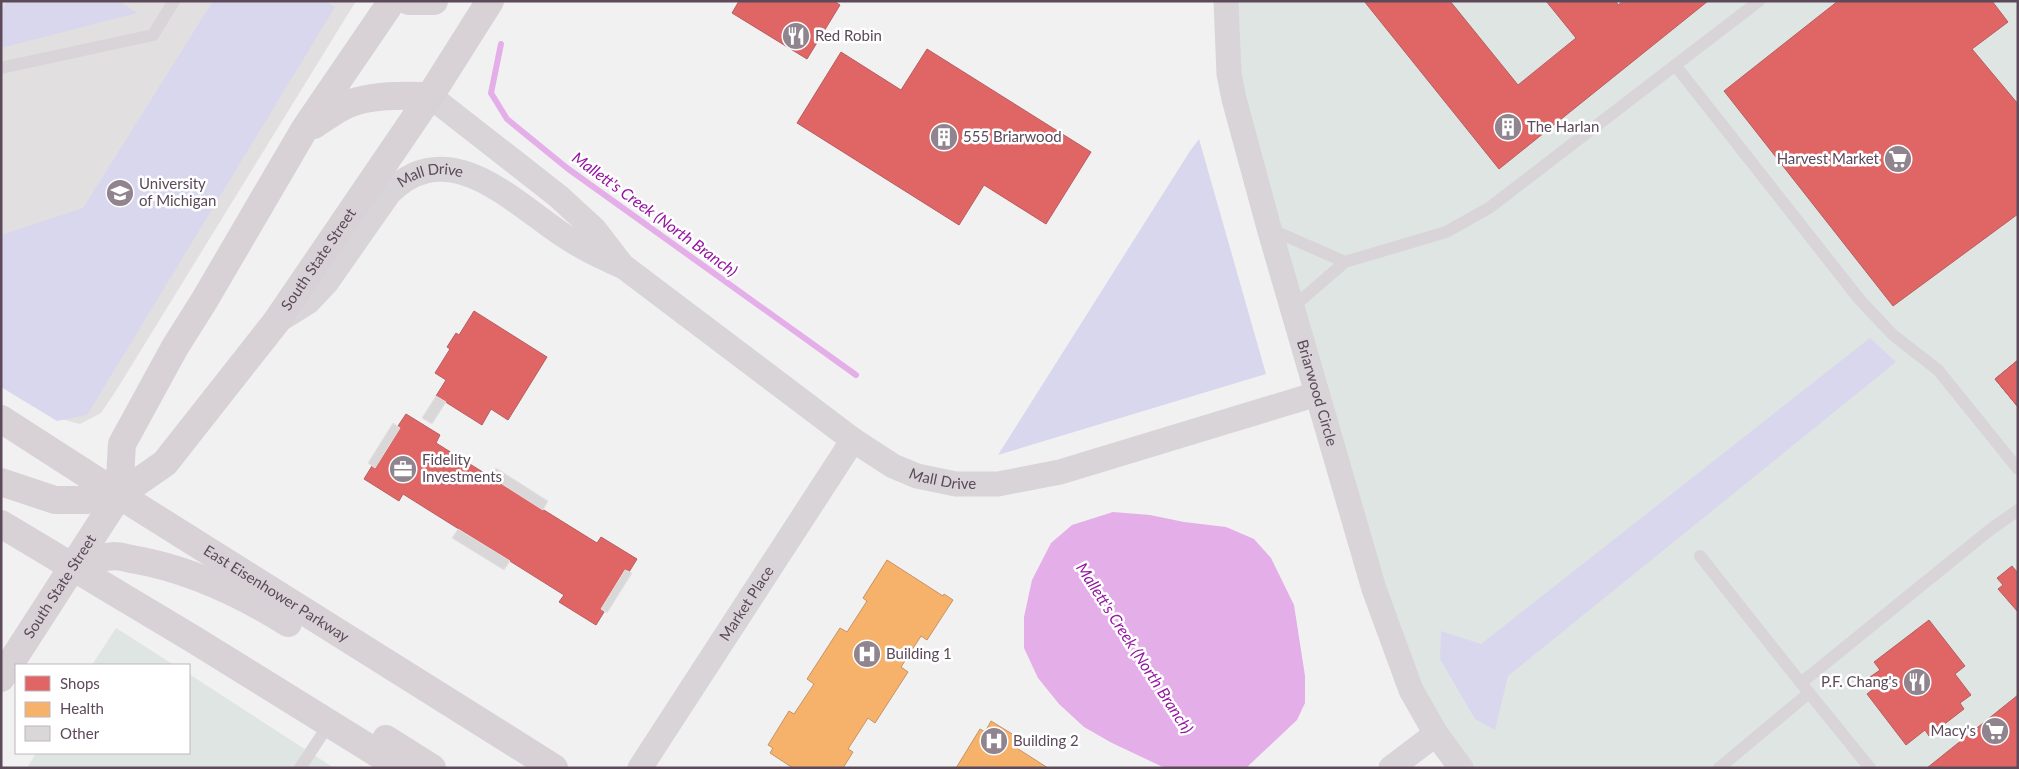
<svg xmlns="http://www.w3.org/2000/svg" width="2019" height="769" viewBox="0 0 2019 769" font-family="Lato,sans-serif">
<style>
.commercial{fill:#dfe5e3}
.education{fill:#e1dfdf}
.green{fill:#d9d7ee}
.water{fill:#e4aee9}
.shops{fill:#e06666;stroke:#b85d62}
.health{fill:#f6b26b;stroke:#c89266}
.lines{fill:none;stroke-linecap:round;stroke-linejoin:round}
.stream{stroke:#e4aee9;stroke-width:6}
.building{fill:#d9d7d8;stroke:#e4e2e3}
.lane{stroke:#d8d4d8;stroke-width:12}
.street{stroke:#d8d4d8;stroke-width:25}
.secondary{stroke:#d8d2d7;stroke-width:28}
.labels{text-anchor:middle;stroke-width:5;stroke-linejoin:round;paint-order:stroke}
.poi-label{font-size:15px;fill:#5c4959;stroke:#fff;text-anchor:start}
.street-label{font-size:15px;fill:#5c4959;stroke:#fff}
.water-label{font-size:16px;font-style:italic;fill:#9516a2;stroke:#fff}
</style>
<rect width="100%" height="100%" fill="#f1f1f1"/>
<g class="commercial">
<polygon points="1226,1 2018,1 2018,768 1461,768 1411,690 1269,228"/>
<polygon points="116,628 174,665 92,665"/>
<polygon points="189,674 334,768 27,768 36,753 189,753"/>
</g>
<polygon class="education" points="1,1 356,1 117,389 101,413 80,424 54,417 1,385"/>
<g class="green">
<polygon points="8,1 119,1 137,13 1,48 1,12"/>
<polygon points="213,1 325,1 335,7 87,415 57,421 1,387 1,235 83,208"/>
<polygon points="1199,139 1266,374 998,455 1190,151"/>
<polygon points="1870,338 1896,362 1508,676 1495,730 1475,719 1440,659 1441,631 1481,644"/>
</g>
<polygon class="water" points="1113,512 1150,515 1184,522 1226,527 1254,539 1271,558 1294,605 1305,676 1305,703 1297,720 1246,768 1165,768 1112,743 1084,727 1059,704 1038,678 1024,648 1024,617 1032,580 1051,543 1072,525"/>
<g class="shops">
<polygon points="739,1 834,1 840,5 807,59 732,13"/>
<polygon points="1364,1 1450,1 1518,85 1576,38 1546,1 1616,1 1618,5 1623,1 1708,1 1499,169"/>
<polygon points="1838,1 1992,1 2008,22 1972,49 2018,104 2018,214 1893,306 1724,91"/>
<polygon points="927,49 1091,152 1046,224 984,185 959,225 797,123 841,52 901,90"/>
<polygon points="474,311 547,357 508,420 491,409 482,425 436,396 446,380 435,373 450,349 447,347 456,333 459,335"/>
<polygon points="2018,360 2018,407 1995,379"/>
<polygon points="2018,360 2018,407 1995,379"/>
<polygon points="406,414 440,435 436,443 597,543 601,537 637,559 629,572 625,570 601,609 604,612 596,625 559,602 564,595 403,494 399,501 364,479 372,466 375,468 400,428 398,426"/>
<polygon points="2012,566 2018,573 2018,612 1998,589 2003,585 1997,578"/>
<polygon points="1929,620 1965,666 1955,674 1971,695 1960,703 1964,709 1929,736 1925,730 1906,745 1867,694 1877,686 1870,677 1880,670 1874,662"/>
<polygon points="2018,695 2018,768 1927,768"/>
</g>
<g class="health">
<polygon points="887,560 943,596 944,594 953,600 927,640 921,636 901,667 908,672 875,723 868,718 848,749 853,752 843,768 793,768 770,753 773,748 768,745 789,711 794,714 814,684 807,679 840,628 847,632 867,601 863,598"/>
<polygon points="991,721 1017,737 1012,745 1048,768 956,768 980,729 985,732"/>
</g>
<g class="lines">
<polyline class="stream" points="501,44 491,93 507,119 567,168 856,375"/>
</g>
<g class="building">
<polygon points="436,396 446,402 432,424 422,418"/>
<polygon points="393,423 400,428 375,468 368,463"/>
<polygon points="496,468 548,501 543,510 491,477"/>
<polygon points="458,529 510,561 504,570 452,538"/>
<polygon points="625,570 632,573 607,613 601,609"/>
</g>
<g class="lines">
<g class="lane">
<polyline points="1675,65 1860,300 1893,335 1938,370 2018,469"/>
<polyline points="1,68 153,35 174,1"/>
<polyline points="1270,229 1345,262"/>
<polyline points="1293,307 1345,262 1446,232 1489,208 1759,1"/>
<polyline points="1700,556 1801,683"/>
<polyline points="300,768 329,724"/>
<polyline points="1719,768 1809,693"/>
<polyline points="1870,768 1801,683 1991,529 2018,510"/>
</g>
<g class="street">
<path id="s1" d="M1226,1l3,73 5,25 35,129 105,361 37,101 25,44 25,34"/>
<polyline points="430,96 558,196 594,229 621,264"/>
<path id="s2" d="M276,322l32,-20 18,-19 63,-90c58,-59 121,6 171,40 20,14 42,24 64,34l229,173 40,26 24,10 39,8h42l62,-12 257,-78"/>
<path id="s3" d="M640,768l213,-328"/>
<polyline points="1391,768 1436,734"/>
</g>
<g class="secondary">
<polyline points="409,1 434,1"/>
<path d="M314,125c11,-7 22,-16 34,-21 27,-10 54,-8 82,-8"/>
<path id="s4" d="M1,419l118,76 435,273"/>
<polyline points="1,482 55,500 87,500 119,495"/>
<polyline points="119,495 122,444 175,347 204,301 304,130 392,1"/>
<polyline points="1,524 193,639 401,768"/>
<path d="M73,566c13,-4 27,-9 41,-10 7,0 15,3 23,4 53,10 105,34 151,63"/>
<path id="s5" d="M1,678l118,-183 46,-32 111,-141 154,-226 60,-95"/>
<polyline points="386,739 432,768"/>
</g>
</g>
<defs>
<symbol id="restaurant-disc" viewBox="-11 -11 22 22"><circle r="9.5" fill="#90848e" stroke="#fff"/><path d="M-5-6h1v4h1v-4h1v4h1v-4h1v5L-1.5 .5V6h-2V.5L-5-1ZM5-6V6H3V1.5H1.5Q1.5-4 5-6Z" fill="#fff"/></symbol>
<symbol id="building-disc" viewBox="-11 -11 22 22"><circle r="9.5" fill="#90848e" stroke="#fff"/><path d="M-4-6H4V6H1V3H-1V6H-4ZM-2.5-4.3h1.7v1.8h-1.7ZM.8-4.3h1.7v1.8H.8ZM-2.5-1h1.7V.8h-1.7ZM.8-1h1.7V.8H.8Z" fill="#fff"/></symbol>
<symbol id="supermarket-disc" viewBox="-11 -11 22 22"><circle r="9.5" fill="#90848e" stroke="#fff"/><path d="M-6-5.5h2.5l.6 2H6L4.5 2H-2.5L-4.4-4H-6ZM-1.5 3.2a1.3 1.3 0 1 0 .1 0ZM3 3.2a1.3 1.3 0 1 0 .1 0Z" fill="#fff"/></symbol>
<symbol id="university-disc" viewBox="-11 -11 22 22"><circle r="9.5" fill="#90848e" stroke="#fff"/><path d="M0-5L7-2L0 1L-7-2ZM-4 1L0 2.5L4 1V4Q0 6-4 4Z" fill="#fff"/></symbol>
<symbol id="office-disc" viewBox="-11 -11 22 22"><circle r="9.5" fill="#90848e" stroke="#fff"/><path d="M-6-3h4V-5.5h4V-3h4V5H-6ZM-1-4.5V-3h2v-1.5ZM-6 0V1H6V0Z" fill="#fff"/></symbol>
<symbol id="hospital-disc" viewBox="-11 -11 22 22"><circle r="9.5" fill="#90848e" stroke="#fff"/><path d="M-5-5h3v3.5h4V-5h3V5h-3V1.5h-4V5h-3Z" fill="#fff"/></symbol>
</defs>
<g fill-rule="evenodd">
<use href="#restaurant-disc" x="780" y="20" width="32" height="32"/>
<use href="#building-disc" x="1492" y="111" width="32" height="32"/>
<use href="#building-disc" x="928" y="121" width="32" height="32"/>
<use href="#supermarket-disc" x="1882" y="143" width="32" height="32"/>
<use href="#university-disc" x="104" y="177" width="32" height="32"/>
<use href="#office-disc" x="387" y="453" width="32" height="32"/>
<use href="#hospital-disc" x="851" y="638" width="32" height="32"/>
<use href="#restaurant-disc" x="1901" y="666" width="32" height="32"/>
<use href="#supermarket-disc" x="1979" y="715" width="32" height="32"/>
<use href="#hospital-disc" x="978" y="725" width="32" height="32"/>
</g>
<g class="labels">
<g class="poi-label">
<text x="815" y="41">Red Robin</text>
<text x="1527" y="132">The Harlan</text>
<text x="963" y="142">555 Briarwood</text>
<text x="1879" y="164" text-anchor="end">Harvest Market</text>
<text x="139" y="189">University<tspan x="139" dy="17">of Michigan</tspan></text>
<text x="422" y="465">Fidelity<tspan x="422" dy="17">Investments</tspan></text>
<text x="886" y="659">Building 1</text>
<text x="1898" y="687" text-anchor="end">P.F. Chang's</text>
<text x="1976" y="736" text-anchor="end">Macy's</text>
<text x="1013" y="746">Building 2</text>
</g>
<g class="street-label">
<text dy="5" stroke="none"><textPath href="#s2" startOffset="221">Mall Drive</textPath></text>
<text dy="5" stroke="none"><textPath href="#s5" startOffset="529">South State Street</textPath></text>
<text dy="5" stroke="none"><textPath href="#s1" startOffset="404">Briarwood Circle</textPath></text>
<text dy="5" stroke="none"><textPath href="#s2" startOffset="829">Mall Drive</textPath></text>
<text dy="5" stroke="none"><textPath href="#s5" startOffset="109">South State Street</textPath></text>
<text dy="5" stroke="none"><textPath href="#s4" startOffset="326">East Eisenhower Parkway</textPath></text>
<text dy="5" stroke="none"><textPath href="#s3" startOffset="196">Market Place</textPath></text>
</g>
<g class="water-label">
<text transform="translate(655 214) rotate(36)" y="6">Mallett's Creek (North Branch)</text>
<text transform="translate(1135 648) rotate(57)" y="6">Mallett's Creek (North Branch)</text>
</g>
</g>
<rect width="2019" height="769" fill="none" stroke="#5c4959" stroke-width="5"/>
<rect x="15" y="664" width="175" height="90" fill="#ffffff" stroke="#beb6bd"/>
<rect x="25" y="676" width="25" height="15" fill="#e06666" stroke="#beb6bd"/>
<text x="60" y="689" font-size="15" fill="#5c4959">Shops</text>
<rect x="25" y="702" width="25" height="15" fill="#f6b26b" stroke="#beb6bd"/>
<text x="60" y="714" font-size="15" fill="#5c4959">Health</text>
<rect x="25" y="726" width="25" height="15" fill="#d9d7d8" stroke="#beb6bd"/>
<text x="60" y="739" font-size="15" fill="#5c4959">Other</text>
</svg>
